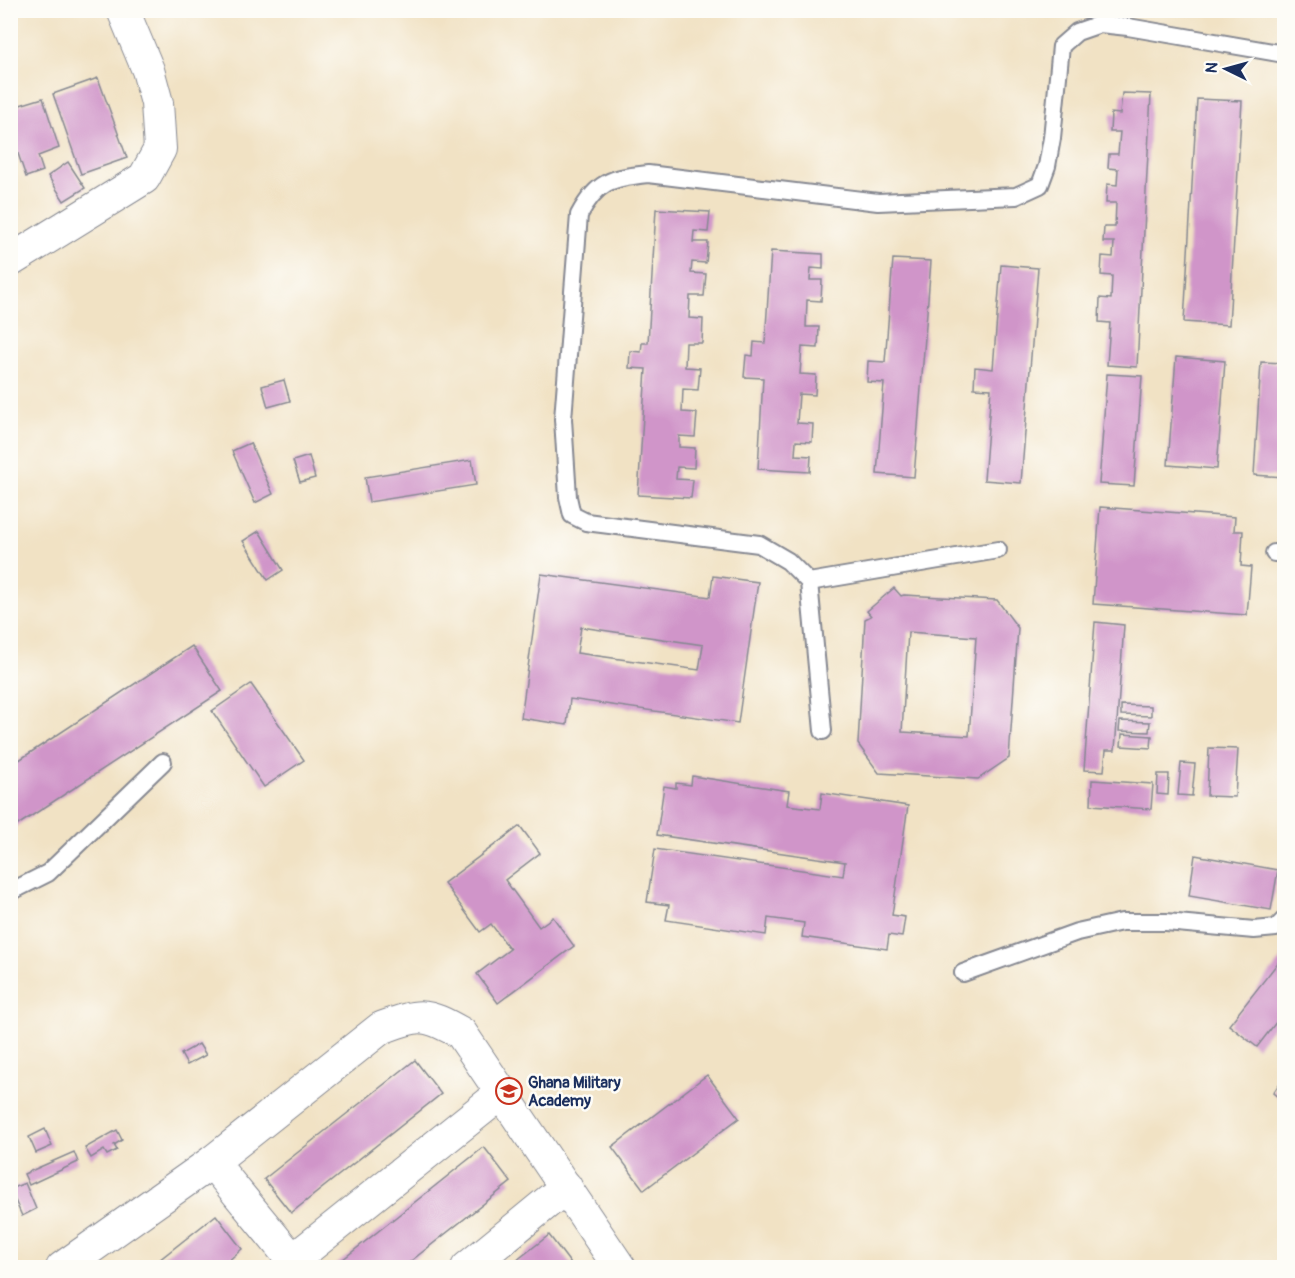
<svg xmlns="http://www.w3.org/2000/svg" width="1295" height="1278" viewBox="0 0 1295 1278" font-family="Pangolin,sans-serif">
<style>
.building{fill:#d095c9;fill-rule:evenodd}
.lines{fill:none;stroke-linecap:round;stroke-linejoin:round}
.lane-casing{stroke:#868891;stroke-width:20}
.street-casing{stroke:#868891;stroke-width:34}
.lane{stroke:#fff;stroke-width:16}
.street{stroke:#fff;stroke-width:32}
.labels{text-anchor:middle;stroke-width:5;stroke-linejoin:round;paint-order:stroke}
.poi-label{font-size:16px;font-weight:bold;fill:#1b2f5e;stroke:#fdfcf7;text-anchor:start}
</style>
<rect width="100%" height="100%" fill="#fdfcf7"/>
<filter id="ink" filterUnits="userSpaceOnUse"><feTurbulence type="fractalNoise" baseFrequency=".0167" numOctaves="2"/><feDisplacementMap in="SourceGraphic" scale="12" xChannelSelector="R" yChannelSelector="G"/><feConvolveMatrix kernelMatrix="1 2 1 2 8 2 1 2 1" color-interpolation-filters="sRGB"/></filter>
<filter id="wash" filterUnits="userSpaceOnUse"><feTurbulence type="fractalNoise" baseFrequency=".008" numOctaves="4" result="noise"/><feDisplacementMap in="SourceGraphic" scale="24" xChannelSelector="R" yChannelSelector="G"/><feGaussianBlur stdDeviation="1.35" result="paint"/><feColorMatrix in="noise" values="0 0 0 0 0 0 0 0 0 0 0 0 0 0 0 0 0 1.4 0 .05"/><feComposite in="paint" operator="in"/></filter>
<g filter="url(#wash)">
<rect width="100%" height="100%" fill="#f1e2c4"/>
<g id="blocks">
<g class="building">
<polygon points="98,78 127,158 81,174 53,94"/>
<polygon points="1122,93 1151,94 1137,367 1107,365 1110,323 1099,322 1100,298 1111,299 1112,276 1101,275 1102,256 1113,257 1114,242 1103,242 1104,227 1115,227 1116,203 1106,203 1107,184 1117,185 1118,169 1108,168 1109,154 1118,154 1120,132 1110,132 1111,113 1120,114"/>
<polygon points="43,98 59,148 38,156 43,171 26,177 10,130 10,108"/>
<polygon points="1197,99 1242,101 1229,325 1184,322"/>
<polygon points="68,162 85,188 64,201 48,176"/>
<polygon points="656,209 710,212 708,232 694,231 693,242 708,242 706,263 692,262 691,273 706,274 704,296 690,296 689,318 703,319 702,343 686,343 685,367 700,368 698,390 683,389 682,412 697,413 695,437 679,436 679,447 695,448 694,468 677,467 676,479 693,480 691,498 638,495 646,369 629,368 630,351 641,352 642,343 648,343"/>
<polygon points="771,251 823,254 823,269 811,268 810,280 822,280 821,301 807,300 806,327 819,327 818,348 802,347 800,374 816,375 815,395 799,394 797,423 813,424 812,442 796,441 795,455 811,456 810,472 758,469 763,378 744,377 746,355 753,356 754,342 765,343"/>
<polygon points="893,259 931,261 914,477 877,474 884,383 867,382 868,361 885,362"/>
<polygon points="1001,265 1038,268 1021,483 984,480 991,389 974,388 975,367 993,369"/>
<polygon points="1176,357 1225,361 1217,469 1168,465"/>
<polygon points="1261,362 1284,363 1284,477 1254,475"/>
<polygon points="1107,374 1142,376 1134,486 1099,484"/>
<polygon points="284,380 290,401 268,407 262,386"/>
<polygon points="250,443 273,494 255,503 232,451"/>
<polygon points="309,456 315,478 300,482 293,461"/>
<polygon points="472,460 476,485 369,502 365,477"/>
<polygon points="1100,507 1235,517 1234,531 1243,531 1241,566 1251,567 1247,615 1093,604"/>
<polygon points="259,531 283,570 268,580 243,541"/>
<path d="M541,574l169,23 3,-21 45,6 -20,141 -168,-24 -3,26 -46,-7zM581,627l122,18 -4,25 -122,-17z"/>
<path d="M894,588l7,8 3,-1 93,5 21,28 -9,130 -31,21 -99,-6 -21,-29 7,-125 6,-3 -4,-5zM908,632l68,5 -7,99 -67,-4z"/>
<polygon points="1095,622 1124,625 1115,750 1106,750 1104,771 1084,770"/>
<polygon points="192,646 222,691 10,830 10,766"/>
<polygon points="251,684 304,760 264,787 212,711"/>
<polygon points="1121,705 1151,706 1151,716 1121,715"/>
<polygon points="1120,721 1150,722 1149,732 1119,731"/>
<polygon points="1122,734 1152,736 1151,748 1121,746"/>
<polygon points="1209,748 1238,749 1235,797 1207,796"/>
<polygon points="1181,763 1195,764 1192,796 1178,795"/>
<polygon points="1158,774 1169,774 1168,795 1157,794"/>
<polygon points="692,776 789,791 787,805 820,809 822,793 908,806 892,915 905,917 902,937 889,935 887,949 802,937 804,923 768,918 766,935 666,920 669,905 647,902 655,849 843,876 845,862 657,835 664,786 676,788 676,783 691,785"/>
<polygon points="1092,780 1153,784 1151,809 1091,805"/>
<polygon points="520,826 540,853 505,880 539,927 553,917 574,946 498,1003 477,974 510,949 491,924 480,932 444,883"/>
<polygon points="1195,855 1278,870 1271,910 1189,896"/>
<polygon points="1284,955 1284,1012 1257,1047 1229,1025"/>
<polygon points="199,1044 206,1055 187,1065 181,1054"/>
<polygon points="415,1060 441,1094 291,1213 264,1179"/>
<polygon points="707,1075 739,1118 644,1190 612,1147"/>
<polygon points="1284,1077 1284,1102 1273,1093"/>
<polygon points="45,1129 52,1146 36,1153 29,1137"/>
<polygon points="117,1130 122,1140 114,1145 117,1150 107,1155 104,1150 91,1158 85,1148"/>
<polygon points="484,1147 511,1182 402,1268 332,1268"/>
<polygon points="74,1152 78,1162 29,1185 24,1174"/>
<polygon points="25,1183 36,1209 22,1216 10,1189"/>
<polygon points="216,1215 242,1249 220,1268 149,1268"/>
<polygon points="549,1235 574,1268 507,1268"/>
</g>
</g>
</g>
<g filter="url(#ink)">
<use href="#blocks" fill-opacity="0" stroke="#868891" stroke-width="1.5"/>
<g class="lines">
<defs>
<g id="lane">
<polyline points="1274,553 1284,553"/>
<polyline points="809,582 998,550"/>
<path d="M823,731l-14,-149 -21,-21 -29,-17 -173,-22 -14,-7 -4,-18 -5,-78 16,-204c18,-34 32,-37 69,-41l230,28 138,-6 24,-11 7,-19 5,-28 9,-92 16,-14 23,-8 28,3 156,27"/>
<polyline points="10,892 48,873 163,762"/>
<polyline points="963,973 1077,932 1122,922 1166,922 1254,930 1276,928 1284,920"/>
</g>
<g id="street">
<polyline points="10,261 144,178 160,149 157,103 148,70 123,10"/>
<polyline points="212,1162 299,1268"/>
<polyline points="293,1260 502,1093"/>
<path d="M62,1268l150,-106 169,-134c39,-14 43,-16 80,5l159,235"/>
<polyline points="467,1268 566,1187"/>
</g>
</defs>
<use href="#lane" class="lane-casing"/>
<use href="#street" class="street-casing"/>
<use href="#lane" class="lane"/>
<use href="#street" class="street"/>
</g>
</g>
<defs>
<symbol id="school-ring" viewBox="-11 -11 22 22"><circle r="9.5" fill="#fdfcf7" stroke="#c8321e" stroke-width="1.5"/><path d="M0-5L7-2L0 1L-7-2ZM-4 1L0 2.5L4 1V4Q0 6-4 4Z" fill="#c8321e"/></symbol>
</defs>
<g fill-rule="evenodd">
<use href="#school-ring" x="494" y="1076" width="30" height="30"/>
</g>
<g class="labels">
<g class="poi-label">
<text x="528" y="1088">Ghana Military<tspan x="528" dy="18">Academy</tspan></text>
</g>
</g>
<rect width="1295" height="1278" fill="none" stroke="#fdfcf7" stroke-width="36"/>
<g transform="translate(1226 69) rotate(275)" stroke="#fdfcf7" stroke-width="4.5" paint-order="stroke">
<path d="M0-4.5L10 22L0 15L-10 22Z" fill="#1b2f5e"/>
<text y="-9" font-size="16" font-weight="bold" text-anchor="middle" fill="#1b2f5e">N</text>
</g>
</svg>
